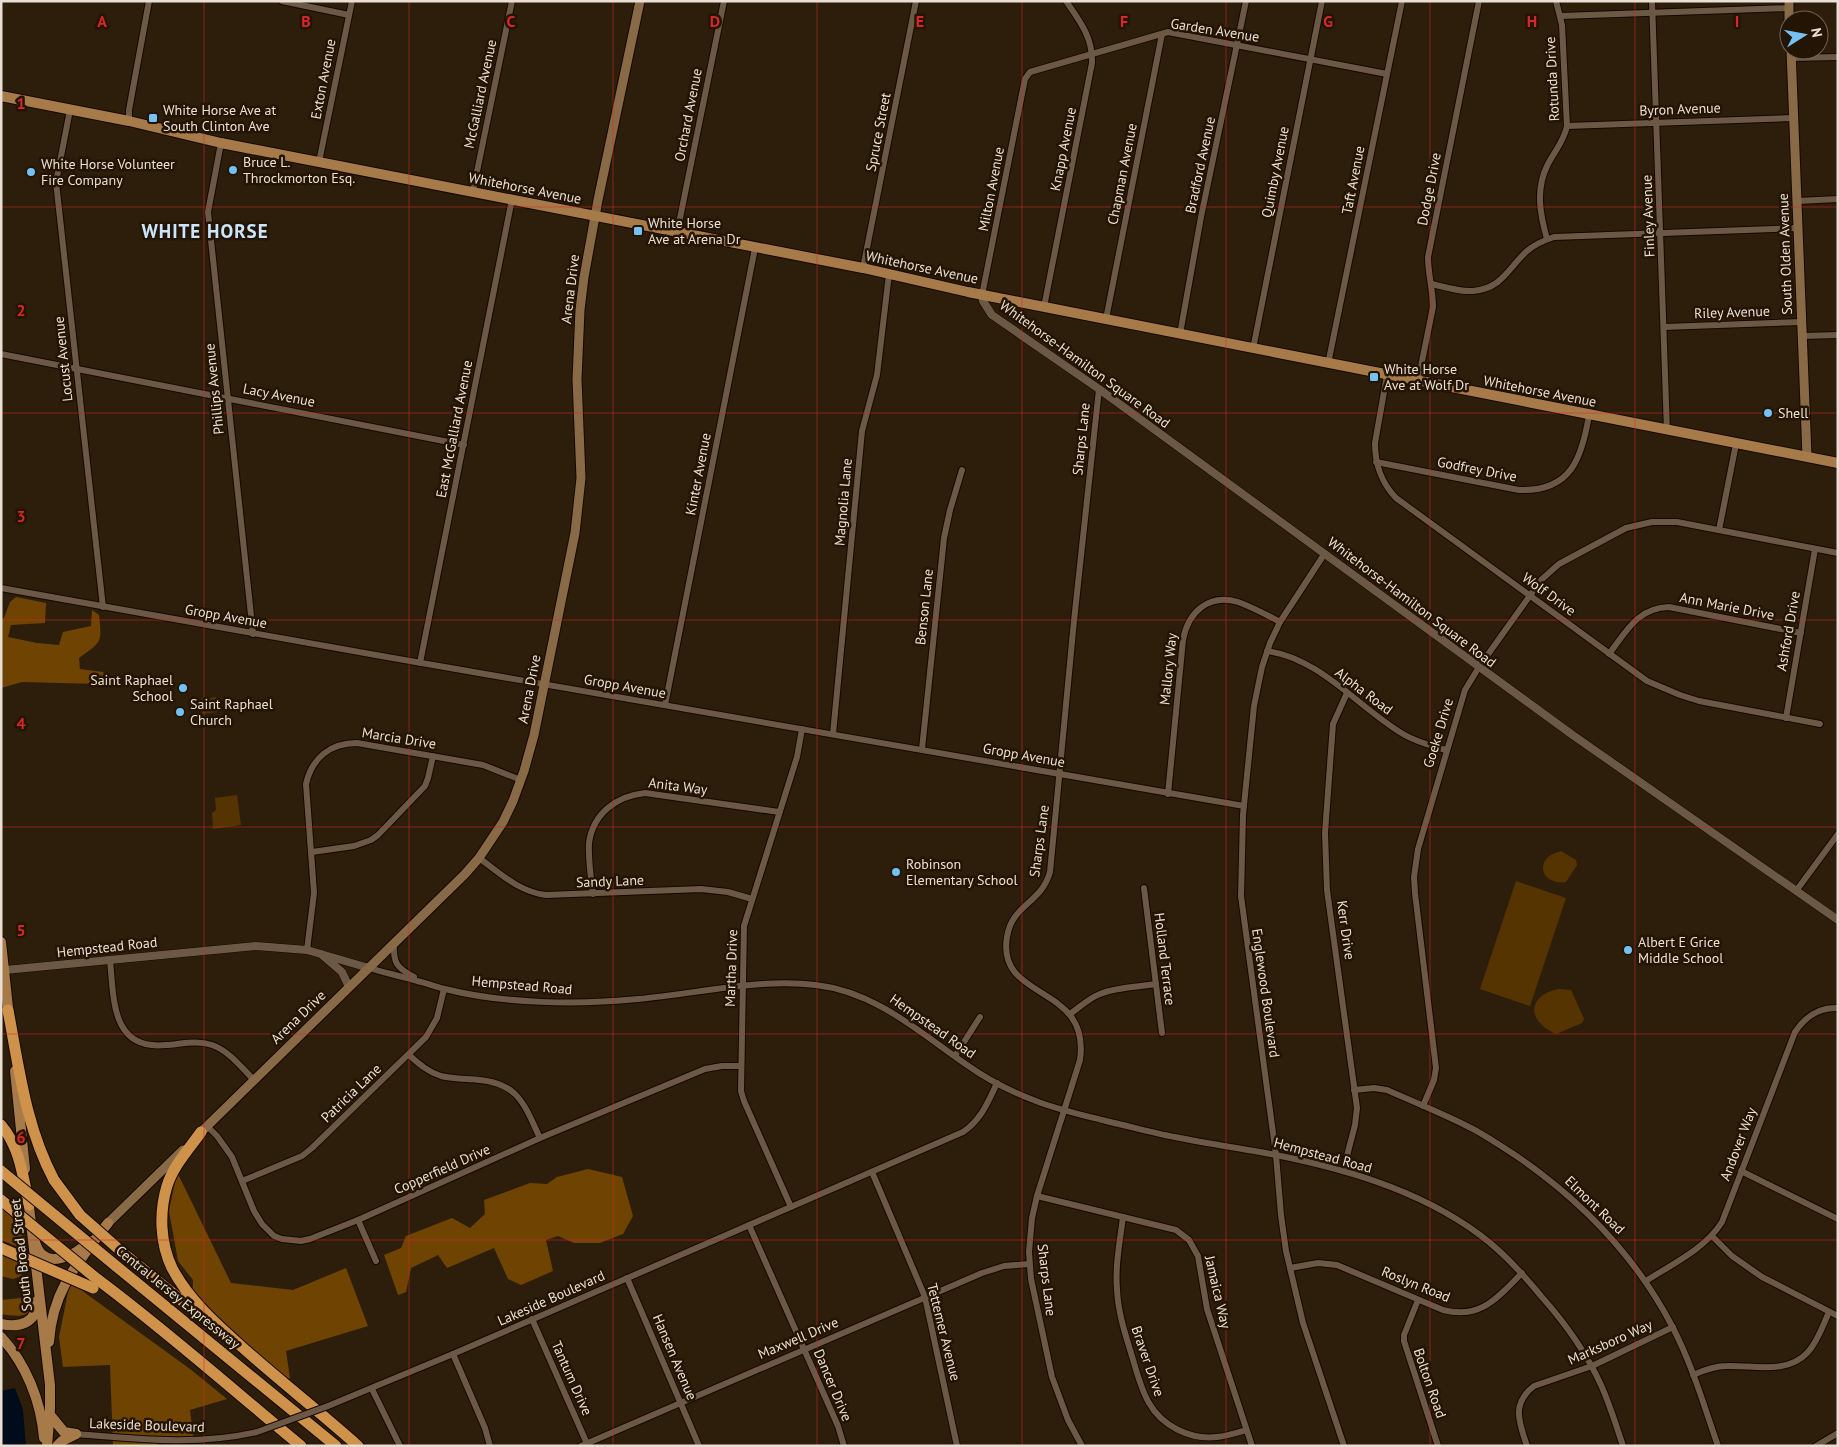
<svg xmlns="http://www.w3.org/2000/svg" width="1839" height="1447" viewBox="0 0 1839 1447" font-family="'PT Sans',sans-serif">
<style>
.green{fill:#563402}
.forest{fill:#6f4403}
.water{fill:#000b1b}
.lines{fill:none;stroke-linecap:round;stroke-linejoin:round}
.minor-casing{stroke:#150700;stroke-width:8}
.tertiary-casing{stroke:#150700;stroke-width:9}
.secondary-casing{stroke:#150700;stroke-width:11}
.primary-casing{stroke:#150700;stroke-width:12}
.motorway-casing{stroke:#150700;stroke-width:13}
.minor{stroke:#6c5945;stroke-width:6}
.tertiary{stroke:#6c5945;stroke-width:8}
.secondary{stroke:#896a47;stroke-width:9}
.primary{stroke:#a77b49;stroke-width:10}
.motorway{stroke:#ce924b;stroke-width:11}
.minor-bridge-casing{stroke:#150700;stroke-width:8;stroke-linecap:butt}
.motorway-bridge-casing{stroke:#150700;stroke-width:13;stroke-linecap:butt}
.minor-bridge{stroke:#6c5945;stroke-width:6}
.motorway-bridge{stroke:#ce924b;stroke-width:11}
.grid{fill:none;stroke:#d62828;stroke-width:1;stroke-opacity:0.55}
.poi-dot{fill:#73c1f5;stroke:#231403;stroke-width:2}
.labels{text-anchor:middle;stroke-width:5;stroke-linejoin:round;paint-order:stroke}
.street-label{font-size:14px;fill:#eadfd4;stroke:#231403}
.poi-label{font-size:14px;fill:#eadfd4;stroke:#231403;text-anchor:start}
.district-label{font-size:19px;font-weight:bold;letter-spacing:1px;fill:#cbe6fb;stroke:#231403}
.grid-label{font-size:16px;text-anchor:middle;font-weight:bold;fill:#d62828;stroke:#231403;stroke-width:5;stroke-linejoin:round;paint-order:stroke}
</style>
<rect width="100%" height="100%" fill="#2d1e0b"/>
<g class="green">
<polygon points="216,697 217,712 202,714 201,708 199,707 198,700"/>
<polygon points="237,795 241,825 213,829 212,813 216,810 215,798"/>
<path d="M1561,851l15,9 1,5 -11,17c-25,4 -34,-24 -5,-31z"/>
<polygon points="1516,881 1566,898 1530,1006 1480,989"/>
<path d="M1559,989l12,1 13,29 -2,4 -26,11c-30,-13 -29,-39 3,-45z"/>
</g>
<g class="forest">
<path d="M16,597l30,6 -1,20 -34,2 -3,12 29,6 22,2 4,-13 28,-6 1,-16 7,5c3,29 3,26 -20,43l1,11 23,3 2,5 -6,7 -77,-2 -21,6v-69l3,-1 6,-16z"/>
<polygon points="588,1169 622,1177 633,1216 623,1234 600,1243 574,1243 558,1236 546,1240 553,1271 521,1285 508,1279 494,1248 447,1268 438,1255 411,1268 406,1292 398,1295 384,1255 401,1248 406,1236 452,1218 470,1228 485,1214 484,1200 530,1183 547,1184 557,1177"/>
<polygon points="177,1172 231,1283 293,1290 346,1268 368,1326 286,1351 290,1378 283,1381 192,1306 193,1280 178,1261 169,1211"/>
<polygon points="1,1205 23,1222 26,1243 23,1249 1,1240"/>
<polygon points="1,1251 23,1263 24,1268 21,1276 13,1279 1,1276"/>
<polygon points="70,1282 190,1369 227,1399 190,1410 194,1443 158,1442 158,1446 113,1446 110,1365 63,1367 59,1337"/>
<path d="M28,1293l2,1c6,25 -10,23 -29,20v-14l20,-2z"/>
</g>
<polygon class="water" points="15,1388 23,1410 26,1446 1,1446 1,1391"/>
<g class="lines">
<defs>
<g id="minor">
<polyline points="282,1 349,15"/>
<polyline points="1652,1 1667,431"/>
<polyline points="1561,16 1789,8"/>
<polyline points="1791,58 1838,57"/>
<polyline points="70,110 56,182 103,607"/>
<polyline points="129,121 129,110 149,1"/>
<polyline points="1567,126 1793,118"/>
<polyline points="221,143 208,212 253,634"/>
<polyline points="319,162 352,1"/>
<polyline points="473,191 512,1"/>
<polyline points="1797,201 1838,199"/>
<polyline points="677,233 724,1"/>
<path d="M1547,239c-7,-25 -12,-50 1,-75 7,-13 16,-23 19,-38l-5,-101 -6,-24"/>
<polyline points="863,268 916,1"/>
<path d="M1432,284c13,3 27,8 41,7 29,-2 36,-24 54,-40 8,-7 18,-11 27,-14l244,-9"/>
<polyline points="982,295 1025,79 1030,72 1168,32 1387,74"/>
<path d="M1044,307l48,-244c1,-25 -12,-42 -26,-62"/>
<polyline points="1106,319 1162,34"/>
<polyline points="1664,327 1802,322"/>
<polyline points="1180,334 1201,217 1246,1"/>
<polyline points="1803,336 1838,335"/>
<polyline points="1253,349 1322,1"/>
<polyline points="1,354 464,445"/>
<polyline points="1328,364 1402,1"/>
<path d="M1387,375l-12,68c0,22 6,39 21,55l251,183 33,14 19,6 121,23"/>
<path d="M1418,381l15,-74c0,-17 -5,-33 -5,-50l51,-256"/>
<path d="M1376,462l143,28c52,2 63,-32 70,-75"/>
<polyline points="1719,530 1736,444"/>
<polyline points="1325,553 1280,622 1270,643 1262,667 1254,706 1243,815 1241,896 1276,1155 1281,1215 1286,1251 1303,1323 1344,1446"/>
<polyline points="1,588 387,657 1244,806"/>
<path d="M1267,651c53,7 92,57 136,83 13,8 29,12 43,16"/>
<path d="M1609,654c17,-22 28,-46 60,-47l132,26"/>
<polyline points="420,663 512,199"/>
<polyline points="665,705 755,248"/>
<polyline points="1786,718 1815,549"/>
<polyline points="833,734 862,431 877,375 889,274"/>
<polyline points="922,749 944,538 950,510 962,470"/>
<path d="M1168,794l15,-154c5,-28 26,-47 55,-38 14,5 29,13 42,20"/>
<polyline points="312,852 354,846 371,840 378,835 425,786 428,778 433,756"/>
<path d="M479,858c21,15 40,34 67,37l155,-6 27,3 24,7"/>
<polyline points="1144,888 1162,1033"/>
<polyline points="1796,891 1838,834"/>
<path d="M593,894c-2,-16 -5,-34 -4,-51 4,-30 28,-47 56,-50l134,19"/>
<path d="M394,944c-1,19 3,24 20,33"/>
<path d="M307,950l7,-57 -8,-109c6,-26 24,-41 51,-41l126,22 38,15"/>
<path d="M110,960c4,39 1,91 56,85 15,-1 31,-5 46,0 17,6 29,22 41,34"/>
<path d="M369,968c16,5 32,8 48,13 10,2 19,6 28,8 59,15 132,16 193,10 59,-5 119,-21 178,-14 60,7 103,47 151,80 21,15 45,27 69,36 23,9 46,14 70,20 23,5 46,12 69,16 29,6 57,10 85,15 76,14 157,36 220,83 23,17 43,39 61,61 24,27 45,56 60,89 9,20 15,40 22,61"/>
<path d="M1070,1014c10,-7 19,-16 30,-20 17,-7 38,-7 56,-10"/>
<path d="M409,1055c10,9 19,17 32,21 25,6 54,-1 74,18 12,12 18,30 25,44"/>
<polyline points="955,1056 980,1017"/>
<path d="M1354,1090l20,-2 13,2c27,12 54,23 80,36 17,8 32,19 48,29 66,45 120,100 157,171 20,38 32,80 46,120"/>
<polyline points="1423,1106 1434,1080 1436,1068 1415,893 1414,877 1418,849 1465,690 1479,667 1541,580 1559,564 1626,528 1652,522 1677,522 1838,553"/>
<polyline points="207,1126 217,1136 232,1157 254,1211 262,1224 274,1236 282,1239 301,1241 310,1239 358,1220 540,1138 705,1069 722,1066 741,1066"/>
<polyline points="1343,1171 1355,1125 1357,1108 1327,890 1325,833 1333,724 1347,693"/>
<polyline points="1741,1171 1838,1219"/>
<polyline points="872,1172 925,1297 957,1446"/>
<polyline points="242,1181 302,1156 312,1148 426,1037 437,1018 444,989"/>
<polyline points="1037,1196 1176,1230 1189,1240 1198,1256 1207,1309 1252,1446"/>
<polyline points="791,1207 744,1101 741,1091 744,926 797,757 802,729"/>
<path d="M1123,1217c-3,24 -8,48 -6,72 1,26 10,50 17,74 4,14 8,28 15,40 13,23 41,37 68,34 10,-1 19,-4 29,-7"/>
<polyline points="358,1220 376,1261"/>
<polyline points="749,1225 838,1426 844,1446"/>
<polyline points="1712,1236 1732,1256 1762,1277 1838,1316"/>
<path d="M1290,1268l28,-5 19,2 106,45c38,10 55,-13 79,-37"/>
<polyline points="627,1278 699,1446"/>
<path d="M1646,1281c26,-17 59,-32 76,-59l73,-190c10,-15 24,-25 43,-24"/>
<polyline points="1418,1300 1404,1335 1404,1341 1438,1446"/>
<polyline points="532,1319 588,1446"/>
<polyline points="453,1354 485,1428 490,1446"/>
<path d="M1693,1375c11,-5 22,-9 34,-9 27,-1 60,9 81,-14 10,-11 15,-27 21,-40"/>
<polyline points="372,1389 400,1446"/>
<path d="M328,1406l125,-52 510,-222c18,-12 25,-30 34,-49"/>
<path d="M76,1434c62,5 120,12 181,-2"/>
<polyline points="581,1446 982,1273 1004,1266 1029,1264"/>
<path d="M1082,1446l-14,-26 -16,-43 -21,-98 -2,-27 3,-34 5,-22 43,-136c11,-77 -84,-58 -73,-123 5,-33 34,-33 43,-65l24,-251 25,-232"/>
<path d="M1527,1446c-8,-24 -16,-42 7,-60l58,-20 81,-39"/>
<polyline points="1816,1446 1838,1433"/>
</g>
<g id="tertiary">
<polyline points="982,295 983,301 992,315 1099,389 1574,736 1838,920"/>
<polyline points="321,954 342,972 349,987"/>
<polyline points="5,970 256,946 307,950 369,968"/>
</g>
<g id="secondary">
<polyline points="1789,1 1789,20"/>
<polyline points="1791,50 1807,456"/>
<polyline points="198,1135 465,874 479,858 503,822 513,801 524,771 534,735 575,533 581,478 577,379 580,310 584,277 598,200 640,1"/>
<polyline points="108,1223 183,1150"/>
</g>
<g id="primary">
<polyline points="1,96 129,121 221,143 863,268 968,292 1838,463"/>
<polyline points="1,942 9,1017"/>
<polyline points="15,1071 25,1169"/>
<polyline points="28,1198 50,1385 50,1409 47,1446"/>
<path d="M35,1242c8,30 40,14 55,-1"/>
<path d="M1,1324c19,4 36,-1 36,-23"/>
<path d="M1,1337c25,27 40,64 43,101"/>
<path d="M49,1342c3,-51 29,-80 59,-119"/>
<polyline points="50,1415 64,1432 76,1434"/>
<polyline points="57,1446 62,1441 76,1434"/>
</g>
<g id="motorway">
<path d="M8,1010c11,58 18,118 46,170"/>
<path d="M1,1125c19,22 22,52 28,80"/>
<path d="M201,1132c-12,17 -28,34 -34,54 -8,26 -7,57 5,82 16,31 44,56 70,79 38,34 78,65 116,99"/>
<polyline points="123,1253 207,1321"/>
<polyline points="116,1266 336,1446"/>
<path d="M97,1279c71,53 136,111 204,167"/>
</g>
</defs>
<use href="#minor" class="minor-casing"/>
<use href="#tertiary" class="tertiary-casing"/>
<use href="#secondary" class="secondary-casing"/>
<use href="#primary" class="primary-casing"/>
<use href="#motorway" class="motorway-casing"/>
<use href="#minor" class="minor"/>
<use href="#tertiary" class="tertiary"/>
<use href="#secondary" class="secondary"/>
<use href="#primary" class="primary"/>
<use href="#motorway" class="motorway"/>
<defs>
<polyline id="minor-bridge" points="257,1432 328,1406"/>
<g id="motorway-bridge">
<polyline points="1,1171 116,1266"/>
<polyline points="54,1180 80,1215 123,1253"/>
<polyline points="1,1200 97,1279"/>
<polyline points="1,1248 93,1288"/>
</g>
</defs>
<use href="#minor-bridge" class="minor-bridge-casing"/>
<use href="#motorway-bridge" class="motorway-bridge-casing"/>
<use href="#minor-bridge" class="minor-bridge"/>
<use href="#motorway-bridge" class="motorway-bridge"/>
</g>
<path class="grid" d="M204,1v1445M409,1v1445M613,1v1445M817,1v1445M1022,1v1445M1226,1v1445M1430,1v1445M1635,1v1445M1,207h1837M1,413h1837M1,620h1837M1,827h1837M1,1034h1837M1,1240h1837"/>
<g class="poi-dot">
<rect x="148" y="113" width="10" height="10" rx="2.5"/>
<circle cx="233" cy="170" r="5"/>
<circle cx="31" cy="172" r="5"/>
<rect x="633" y="226" width="10" height="10" rx="2.5"/>
<rect x="1369" y="372" width="10" height="10" rx="2.5"/>
<circle cx="1768" cy="413" r="5"/>
<circle cx="183" cy="688" r="5"/>
<circle cx="180" cy="712" r="5"/>
<circle cx="896" cy="872" r="5"/>
<circle cx="1628" cy="950" r="5"/>
</g>
<g class="labels">
<g class="street-label">
<text transform="translate(1215 30) rotate(9)" y="5">Garden Avenue</text>
<text transform="translate(323 79) rotate(-79)" y="5">Exton Avenue</text>
<text transform="translate(1552 79) rotate(-93)" y="5">Rotunda Drive</text>
<text transform="translate(480 94) rotate(-78)" y="5">McGalliard Avenue</text>
<text transform="translate(1680 109) rotate(-2)" y="5">Byron Avenue</text>
<text transform="translate(688 115) rotate(-79)" y="5">Orchard Avenue</text>
<text transform="translate(878 132) rotate(-79)" y="5">Spruce Street</text>
<text transform="translate(1063 149) rotate(-79)" y="5">Knapp Avenue</text>
<text transform="translate(1200 165) rotate(-78)" y="5">Bradford Avenue</text>
<text transform="translate(1275 172) rotate(-79)" y="5">Quimby Avenue</text>
<text transform="translate(1122 174) rotate(-79)" y="5">Chapman Avenue</text>
<text transform="translate(1353 180) rotate(-79)" y="5">Taft Avenue</text>
<text transform="translate(525 188) rotate(11)" y="5">Whitehorse Avenue</text>
<text transform="translate(991 189) rotate(-79)" y="5">Milton Avenue</text>
<text transform="translate(1429 189) rotate(-79)" y="5">Dodge Drive</text>
<text transform="translate(1648 216) rotate(-92)" y="5">Finley Avenue</text>
<text transform="translate(1785 254) rotate(-92)" y="5">South Olden Avenue</text>
<text transform="translate(922 267) rotate(12)" y="5">Whitehorse Avenue</text>
<text transform="translate(570 289) rotate(-83)" y="5">Arena Drive</text>
<text transform="translate(1732 312) rotate(-2)" y="5">Riley Avenue</text>
<text transform="translate(63 359) rotate(-96)" y="5">Locust Avenue</text>
<text transform="translate(1085 364) rotate(36)" y="5">Whitehorse-Hamilton Square Road</text>
<text transform="translate(214 389) rotate(-96)" y="5">Phillips Avenue</text>
<text transform="translate(1540 391) rotate(11)" y="5">Whitehorse Avenue</text>
<text transform="translate(279 395) rotate(11)" y="5">Lacy Avenue</text>
<text transform="translate(454 429) rotate(-79)" y="5">East McGalliard Avenue</text>
<text transform="translate(1081 439) rotate(-84)" y="5">Sharps Lane</text>
<text transform="translate(1477 469) rotate(11)" y="5">Godfrey Drive</text>
<text transform="translate(698 474) rotate(-79)" y="5">Kinter Avenue</text>
<text transform="translate(843 502) rotate(-85)" y="5">Magnolia Lane</text>
<text transform="translate(1549 594) rotate(36)" y="5">Wolf Drive</text>
<text transform="translate(1412 602) rotate(37)" y="5">Whitehorse-Hamilton Square Road</text>
<text transform="translate(1727 606) rotate(11)" y="5">Ann Marie Drive</text>
<text transform="translate(924 607) rotate(-84)" y="5">Benson Lane</text>
<text transform="translate(226 616) rotate(10)" y="5">Gropp Avenue</text>
<text transform="translate(1788 631) rotate(-80)" y="5">Ashford Drive</text>
<text transform="translate(1168 669) rotate(-84)" y="5">Mallory Way</text>
<text transform="translate(625 686) rotate(10)" y="5">Gropp Avenue</text>
<text transform="translate(529 689) rotate(-79)" y="5">Arena Drive</text>
<text transform="translate(1364 691) rotate(37)" y="5">Alpha Road</text>
<text transform="translate(1438 733) rotate(-73)" y="5">Goeke Drive</text>
<text transform="translate(399 738) rotate(9)" y="5">Marcia Drive</text>
<text transform="translate(1024 755) rotate(10)" y="5">Gropp Avenue</text>
<text transform="translate(678 786) rotate(7)" y="5">Anita Way</text>
<text transform="translate(1039 841) rotate(-82)" y="5">Sharps Lane</text>
<text transform="translate(610 881) rotate(-2)" y="5">Sandy Lane</text>
<text transform="translate(1346 930) rotate(82)" y="5">Kerr Drive</text>
<text transform="translate(107 947) rotate(-6)" y="5">Hempstead Road</text>
<text transform="translate(1165 959) rotate(83)" y="5">Holland Terrace</text>
<text transform="translate(731 968) rotate(-88)" y="5">Martha Drive</text>
<text transform="translate(522 985) rotate(5)" y="5">Hempstead Road</text>
<text transform="translate(1266 993) rotate(82)" y="5">Englewood Boulevard</text>
<text transform="translate(298 1017) rotate(-44)" y="5">Arena Drive</text>
<text transform="translate(933 1026) rotate(35)" y="5">Hempstead Road</text>
<text transform="translate(351 1093) rotate(-44)" y="5">Patricia Lane</text>
<text transform="translate(1738 1144) rotate(-69)" y="5">Andover Way</text>
<text transform="translate(1323 1155) rotate(15)" y="5">Hempstead Road</text>
<text transform="translate(442 1169) rotate(-24)" y="5">Copperfield Drive</text>
<text transform="translate(1595 1205) rotate(44)" y="5">Elmont Road</text>
<text transform="translate(21 1255) rotate(-96)" y="5">South Broad Street</text>
<text transform="translate(1047 1280) rotate(83)" y="5">Sharps Lane</text>
<text transform="translate(1416 1284) rotate(22)" y="5">Roslyn Road</text>
<text transform="translate(1218 1292) rotate(77)" y="5">Jamaica Way</text>
<text transform="translate(178 1297) rotate(39)" y="5">Central Jersey Expressway</text>
<text transform="translate(551 1298) rotate(-24)" y="5">Lakeside Boulevard</text>
<text transform="translate(944 1332) rotate(76)" y="5">Tettemer Avenue</text>
<text transform="translate(798 1338) rotate(-23)" y="5">Maxwell Drive</text>
<text transform="translate(1610 1342) rotate(-24)" y="5">Marksboro Way</text>
<text transform="translate(675 1357) rotate(67)" y="5">Hansen Avenue</text>
<text transform="translate(1148 1361) rotate(71)" y="5">Braver Drive</text>
<text transform="translate(572 1378) rotate(66)" y="5">Tantum Drive</text>
<text transform="translate(1430 1383) rotate(71)" y="5">Bolton Road</text>
<text transform="translate(833 1385) rotate(67)" y="5">Dancer Drive</text>
<text transform="translate(147 1425) rotate(2)" y="5">Lakeside Boulevard</text>
</g>
<g class="poi-label">
<text x="163" y="115">White Horse Ave at<tspan x="163" dy="16">South Clinton Ave</tspan></text>
<text x="243" y="167">Bruce L.<tspan x="243" dy="16">Throckmorton Esq.</tspan></text>
<text x="41" y="169">White Horse Volunteer<tspan x="41" dy="16">Fire Company</tspan></text>
<text x="648" y="228">White Horse<tspan x="648" dy="16">Ave at Arena Dr</tspan></text>
<text x="1384" y="374">White Horse<tspan x="1384" dy="16">Ave at Wolf Dr</tspan></text>
<text x="1778" y="418">Shell</text>
<text x="173" y="685" text-anchor="end">Saint Raphael<tspan x="173" dy="16">School</tspan></text>
<text x="190" y="709">Saint Raphael<tspan x="190" dy="16">Church</tspan></text>
<text x="906" y="869">Robinson<tspan x="906" dy="16">Elementary School</tspan></text>
<text x="1638" y="947">Albert E Grice<tspan x="1638" dy="16">Middle School</tspan></text>
</g>
<g class="district-label">
<text x="205" y="238">WHITE HORSE</text>
</g>
</g>
<g class="grid-label">
<text x="102" y="27">A</text>
<text x="306" y="27">B</text>
<text x="511" y="27">C</text>
<text x="715" y="27">D</text>
<text x="920" y="27">E</text>
<text x="1124" y="27">F</text>
<text x="1328" y="27">G</text>
<text x="1532" y="27">H</text>
<text x="1737" y="27">I</text>
<text x="21" y="109">1</text>
<text x="21" y="316">2</text>
<text x="21" y="522">3</text>
<text x="21" y="729">4</text>
<text x="21" y="936">5</text>
<text x="21" y="1143">6</text>
<text x="21" y="1349">7</text>
</g>
<rect width="1839" height="1447" fill="none" stroke="#eadfd4" stroke-width="5"/>
<g transform="translate(1804 35) rotate(79)"><circle r="24" fill="#231403" stroke="#736557"/>
<path d="M0-4L9 19L0 12L-9 19Z" fill="#73c1f5"/>
<text y="-8" font-size="14" font-weight="bold" text-anchor="middle" fill="#eadfd4">N</text>
</g>
</svg>
